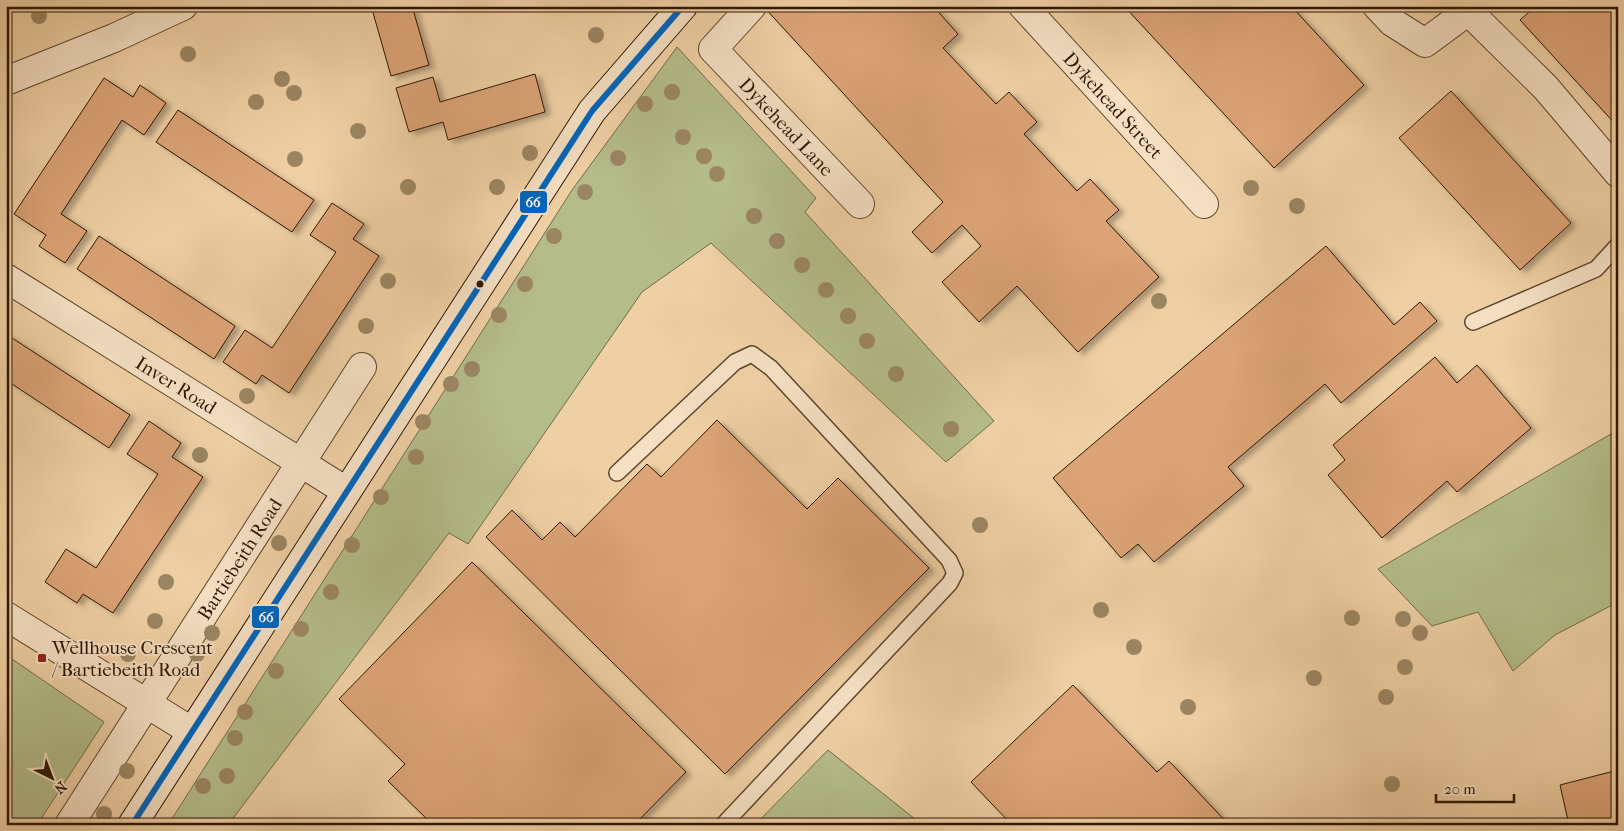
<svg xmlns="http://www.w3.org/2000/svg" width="1624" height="831" viewBox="0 0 1624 831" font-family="'IM FELL French Canon',serif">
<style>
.green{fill:#b4bc8a;stroke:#716a46}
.building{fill:#dba376;stroke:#2e1703;filter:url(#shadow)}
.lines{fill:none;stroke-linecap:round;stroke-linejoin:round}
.lane-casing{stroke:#5e452b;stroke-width:18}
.street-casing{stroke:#5e452b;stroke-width:30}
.secondary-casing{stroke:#2e1703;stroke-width:30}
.lane{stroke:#f5e0c4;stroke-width:15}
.street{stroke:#f5e0c4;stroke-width:28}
.secondary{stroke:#f5e0c4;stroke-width:28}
.bus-1-casing{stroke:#f5e0c4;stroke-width:10}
.bus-1{stroke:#0065bd;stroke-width:6}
.tree{fill:#9b8662}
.bus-dot{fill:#2e1703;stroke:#f5e0c4;stroke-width:2}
.poi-dot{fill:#8f2418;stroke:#f5e0c4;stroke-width:2}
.labels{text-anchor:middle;stroke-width:4;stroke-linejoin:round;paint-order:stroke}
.street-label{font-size:19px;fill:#2e1703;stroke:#f5e0c4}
.poi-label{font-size:19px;fill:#2e1703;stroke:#f5e0c4;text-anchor:start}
.line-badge{stroke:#f5e0c4;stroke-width:2}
.badge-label{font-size:14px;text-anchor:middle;font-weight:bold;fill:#fff}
</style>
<defs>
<filter id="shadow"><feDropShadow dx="5.5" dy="3" stdDeviation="2.5" flood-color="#0004"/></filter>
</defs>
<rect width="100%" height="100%" fill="#efd0a4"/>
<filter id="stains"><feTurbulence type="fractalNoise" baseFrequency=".004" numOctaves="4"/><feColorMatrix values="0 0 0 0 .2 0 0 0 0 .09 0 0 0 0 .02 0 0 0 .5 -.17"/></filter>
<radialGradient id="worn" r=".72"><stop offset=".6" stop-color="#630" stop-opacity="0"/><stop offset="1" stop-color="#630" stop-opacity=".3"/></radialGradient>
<g class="green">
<polygon points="677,47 816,198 805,212 994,421 946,462 711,243 642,292 468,544 449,533 228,825 168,825 572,190"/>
<polygon points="1618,430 1618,602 1555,635 1513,671 1478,612 1432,626 1378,569"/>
<polygon points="6,655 104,722 37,825 6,825"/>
<polygon points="828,750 915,819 909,825 755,825"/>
</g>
<g class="building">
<polygon points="381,6 412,6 429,65 391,76 372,9"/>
<polygon points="763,6 933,6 958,34 943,48 996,104 1009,92 1037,122 1024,134 1077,191 1090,179 1119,210 1106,221 1159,277 1078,352 1017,286 979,322 942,282 981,246 962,225 932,253 912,232 943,202"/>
<polygon points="1124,6 1291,6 1364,85 1274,168"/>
<polygon points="1536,6 1618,6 1618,127 1520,20"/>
<polygon points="535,74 545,112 448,140 443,122 409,132 396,88 433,77 440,102"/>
<polygon points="104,78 133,97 140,85 166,103 144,135 122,120 61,214 87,231 65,263 39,246 46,235 14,214"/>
<polygon points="1451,91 1571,223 1520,270 1399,138"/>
<polygon points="178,110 314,200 292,232 156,142"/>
<polygon points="332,203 364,224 353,239 379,256 289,393 262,375 256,384 223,362 245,330 272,348 336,252 310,235"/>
<polygon points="99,236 235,326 214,359 77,269"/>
<polygon points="1326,246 1394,325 1420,302 1437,321 1341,403 1325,384 1228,467 1244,486 1154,562 1138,544 1121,558 1053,478"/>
<polygon points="6,334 130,415 109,448 6,380"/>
<polygon points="1435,357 1457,383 1477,365 1531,428 1457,492 1447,481 1382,538 1328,475 1345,460 1333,445"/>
<polygon points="717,420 807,509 838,478 929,568 725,774 486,537 512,510 542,540 560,522 575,537 647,464 661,477"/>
<polygon points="149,421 181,443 172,457 203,477 113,613 83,594 77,603 45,582 66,549 96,568 158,474 127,454"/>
<polygon points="472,562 686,772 634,825 433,825 388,781 405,764 339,699"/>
<polygon points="1073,685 1157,772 1169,761 1229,825 1012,825 971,782"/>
<polygon points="1618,770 1618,825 1569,825 1560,785"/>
</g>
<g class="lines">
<defs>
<g id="lane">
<polyline points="1473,322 1596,269 1618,245"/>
<polyline points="617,473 735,362 752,354 771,368 949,560 955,573 950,583 723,825"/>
</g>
<g id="street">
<path id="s1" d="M752,6l-39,43 147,155"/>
<path id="s2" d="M1023,6l181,198"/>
<polyline points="1377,6 1392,22 1425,43 1475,6"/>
<polyline points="1463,6 1546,88 1618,173"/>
<polyline points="6,81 114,38 183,6"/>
<path id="s3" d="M6,278l340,213"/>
<polyline points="6,616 191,731"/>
<path id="s4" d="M69,825l293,-458"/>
</g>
<polyline id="secondary" points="132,825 592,111 683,6"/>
</defs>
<use href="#lane" class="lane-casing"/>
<use href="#street" class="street-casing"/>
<use href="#secondary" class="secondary-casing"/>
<use href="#lane" class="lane"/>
<use href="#street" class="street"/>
<use href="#secondary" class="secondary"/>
<defs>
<polyline id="bus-1" points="132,825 592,111 683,6"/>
</defs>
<use href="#bus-1" class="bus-1-casing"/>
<use href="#bus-1" class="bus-1"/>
</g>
<g class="tree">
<circle cx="39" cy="16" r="8"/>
<circle cx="596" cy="35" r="8"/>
<circle cx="188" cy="54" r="8"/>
<circle cx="282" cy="79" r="8"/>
<circle cx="672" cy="92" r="8"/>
<circle cx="294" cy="93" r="8"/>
<circle cx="256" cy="102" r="8"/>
<circle cx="645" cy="104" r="8"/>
<circle cx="358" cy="131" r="8"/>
<circle cx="683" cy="137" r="8"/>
<circle cx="530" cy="153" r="8"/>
<circle cx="704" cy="156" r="8"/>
<circle cx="618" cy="158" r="8"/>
<circle cx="295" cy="159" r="8"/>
<circle cx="717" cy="174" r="8"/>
<circle cx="408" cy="187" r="8"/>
<circle cx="497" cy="187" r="8"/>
<circle cx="1251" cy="188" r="8"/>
<circle cx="585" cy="192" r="8"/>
<circle cx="1297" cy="206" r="8"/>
<circle cx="754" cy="216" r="8"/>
<circle cx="554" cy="236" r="8"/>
<circle cx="777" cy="241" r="8"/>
<circle cx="802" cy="265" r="8"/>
<circle cx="388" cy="281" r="8"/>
<circle cx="525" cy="284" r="8"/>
<circle cx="826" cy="290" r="8"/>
<circle cx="1159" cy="301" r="8"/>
<circle cx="499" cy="315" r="8"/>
<circle cx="848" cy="316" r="8"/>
<circle cx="366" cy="326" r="8"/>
<circle cx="867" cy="341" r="8"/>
<circle cx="472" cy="369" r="8"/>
<circle cx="896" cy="374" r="8"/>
<circle cx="451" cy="384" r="8"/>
<circle cx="247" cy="396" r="8"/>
<circle cx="423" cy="422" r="8"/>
<circle cx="951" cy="429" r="8"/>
<circle cx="200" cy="455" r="8"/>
<circle cx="416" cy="457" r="8"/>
<circle cx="381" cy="497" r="8"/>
<circle cx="980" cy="525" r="8"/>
<circle cx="279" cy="543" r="8"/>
<circle cx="352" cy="545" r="8"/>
<circle cx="166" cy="582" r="8"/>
<circle cx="331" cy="592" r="8"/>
<circle cx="1101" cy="610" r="8"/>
<circle cx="1352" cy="618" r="8"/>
<circle cx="1403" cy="619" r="8"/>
<circle cx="155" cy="621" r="8"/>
<circle cx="301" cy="629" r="8"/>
<circle cx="212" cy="633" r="8"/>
<circle cx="1420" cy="633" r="8"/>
<circle cx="1134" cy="647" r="8"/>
<circle cx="128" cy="654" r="8"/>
<circle cx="197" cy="654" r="8"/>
<circle cx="1405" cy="667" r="8"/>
<circle cx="276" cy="671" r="8"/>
<circle cx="1314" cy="678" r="8"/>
<circle cx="1386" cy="697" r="8"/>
<circle cx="1188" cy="707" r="8"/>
<circle cx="245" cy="712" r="8"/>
<circle cx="235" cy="738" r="8"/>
<circle cx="127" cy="771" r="8"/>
<circle cx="227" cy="776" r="8"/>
<circle cx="1392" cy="784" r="8"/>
<circle cx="203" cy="786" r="8"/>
<circle cx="104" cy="814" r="8"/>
</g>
<circle class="bus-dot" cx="480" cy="284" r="4.5"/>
<rect class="poi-dot" x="37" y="653" width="10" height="10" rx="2.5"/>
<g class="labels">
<g class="street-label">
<text dy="7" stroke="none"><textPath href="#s2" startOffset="134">Dykehead Street</textPath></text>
<text dy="7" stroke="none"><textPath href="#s1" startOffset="165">Dykehead Lane</textPath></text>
<text dy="7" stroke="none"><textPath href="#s3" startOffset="201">Inver Road</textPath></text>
<text dy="7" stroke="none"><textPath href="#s4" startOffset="316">Bartiebeith Road</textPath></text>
</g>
<g class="poi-label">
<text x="52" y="654">Wellhouse Crescent<tspan x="52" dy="22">/ Bartiebeith Road</tspan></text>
</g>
</g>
<g class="line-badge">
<rect x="519" y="190" width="29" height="24" rx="5" fill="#0065bd"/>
<rect x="251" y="605" width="29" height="24" rx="5" fill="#0065bd"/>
</g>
<g class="badge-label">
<text x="533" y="207">66</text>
<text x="266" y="622">66</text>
</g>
<rect width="1624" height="831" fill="none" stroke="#efd0a4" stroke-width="25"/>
<rect x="8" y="8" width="1609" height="816" fill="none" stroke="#2e1703" stroke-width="2.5"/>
<rect x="12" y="12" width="1599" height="806" fill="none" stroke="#2e1703"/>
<g transform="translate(52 778) rotate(138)" stroke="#f5e0c4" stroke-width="4" paint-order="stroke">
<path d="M0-4L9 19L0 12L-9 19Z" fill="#2e1703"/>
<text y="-8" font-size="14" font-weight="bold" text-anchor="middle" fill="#2e1703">N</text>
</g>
<path d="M1436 794v8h78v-8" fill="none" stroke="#2e1703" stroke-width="2.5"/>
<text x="1444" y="794" font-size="15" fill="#2e1703" stroke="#f5e0c4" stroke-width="4" paint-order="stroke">20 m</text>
<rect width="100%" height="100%" filter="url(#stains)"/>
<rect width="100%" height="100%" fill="url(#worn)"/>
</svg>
